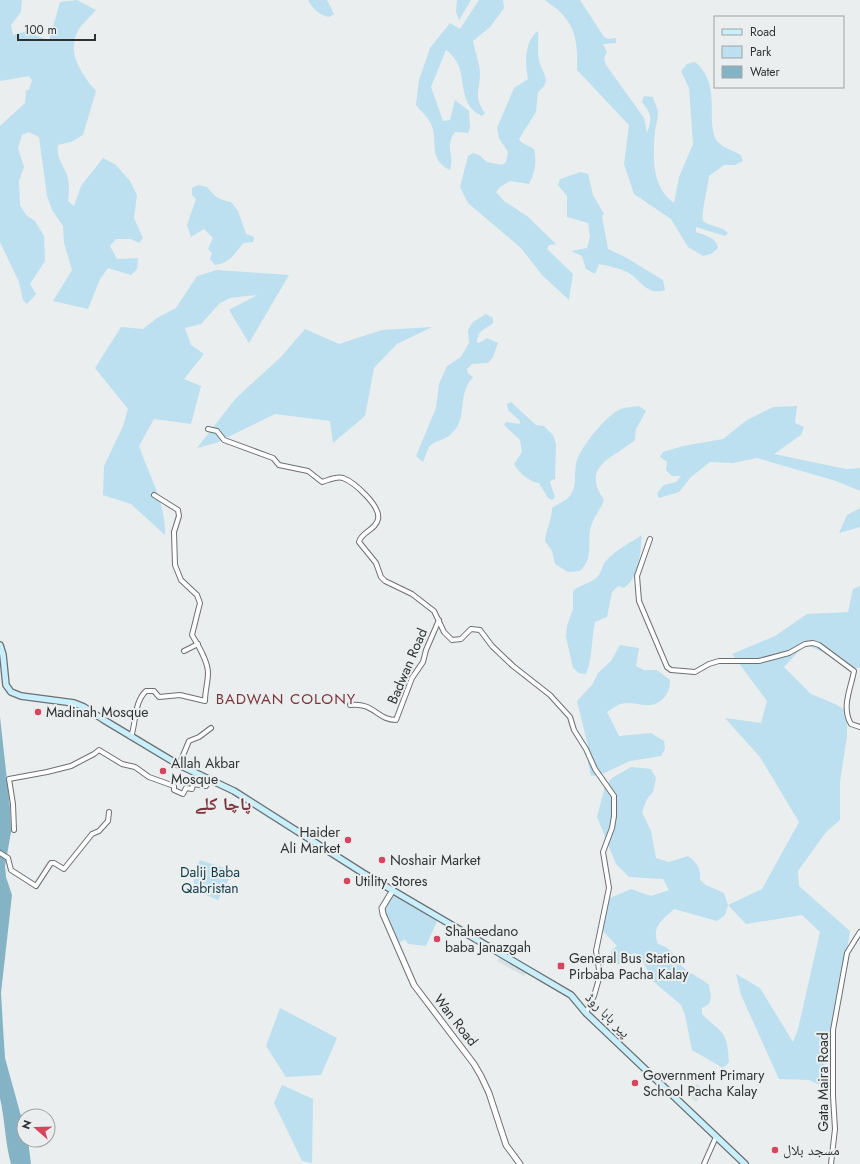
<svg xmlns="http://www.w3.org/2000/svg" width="860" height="1164" viewBox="0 0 860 1164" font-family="Jost,'Noto Naskh Arabic',sans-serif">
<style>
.built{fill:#d6e2e6}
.green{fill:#bce0ef}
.water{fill:#84b3c6}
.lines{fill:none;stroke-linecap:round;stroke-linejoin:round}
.minor-casing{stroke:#6d7071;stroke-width:6}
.tertiary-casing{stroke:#6d7071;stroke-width:7}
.secondary-casing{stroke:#6d7071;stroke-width:8}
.minor{stroke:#fff;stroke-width:4}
.tertiary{stroke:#fff;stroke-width:5}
.secondary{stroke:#c9effd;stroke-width:5.5}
.poi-dot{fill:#d5455c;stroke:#eaeeef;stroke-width:1.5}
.labels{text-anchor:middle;stroke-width:4;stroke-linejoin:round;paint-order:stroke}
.street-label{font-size:14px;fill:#303232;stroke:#eaeeef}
.poi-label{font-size:14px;fill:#303232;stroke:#eaeeef;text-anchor:start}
.park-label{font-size:14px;fill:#103a48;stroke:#eaeeef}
.neighbourhood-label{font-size:15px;letter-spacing:1px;fill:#7d353d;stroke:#eaeeef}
.district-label{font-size:18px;font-weight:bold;fill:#7d353d;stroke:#eaeeef}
</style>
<rect width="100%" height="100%" fill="#eaeeef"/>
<g class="built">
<polygon points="501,956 526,972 524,976 497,961"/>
<polygon points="697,1084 705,1091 696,1102 687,1094"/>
</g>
<g class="green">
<path d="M0,0h22l-1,12 -10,13 2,10 14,-4 22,10 11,-39 17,-2 19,10c-6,7 -17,16 -20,25 -8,21 7,41 20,56l-13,44 -12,7 -13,3c-2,13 5,19 9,30 3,9 2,17 1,26l6,5 7,-20 22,-28 13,7 14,16 7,14 -3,23 9,20 -4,5 -8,-4h-15l-6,7 7,13 21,-1 -1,11 -6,6 -23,-7 -8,11 -12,30 -35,-8 19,-31 -8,-27 -1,-17 -11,-16 -5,-14 -8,-59 -10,-5 -7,3 -4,13 6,19 -5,14 1,24 6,10 9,6 9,15 1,25 -15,23 6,10 -9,10 -4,-4 -4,-18 -19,-40v-116l25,-23 1,-13h3l3,-10 -3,-4 -29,5z"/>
<path d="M308,0h19l7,14 -5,3c-10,-2 -16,-8 -21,-17z"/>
<polygon points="457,0 471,0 459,20 456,12"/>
<path d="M479,0h24l1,8 -14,19 -17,14c2,11 7,23 7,34 -1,18 -6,22 5,38l-3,3c-3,-2 -8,-4 -10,-7 -15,-17 -3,-43 -26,-59l-15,37 12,34 7,-1 5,-20 14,11 1,17 -2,5 -13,-1c-11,15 0,22 -5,38 -24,-12 -10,-30 -20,-48 -3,-6 -10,-12 -14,-17l3,-25 11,-32 20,-25 10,6z"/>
<path d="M545,0h35l24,37 5,2 7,-1v5l-13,1 4,8 -3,6 2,7 38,53 3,15c6,-15 4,-19 -5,-31l2,-6 9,1c1,5 4,10 5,15 0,6 -2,13 -3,19 -2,25 -4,56 19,72l5,-26 14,-33 -4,-56 -8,-17 6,-7 8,-2c29,23 8,65 24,81 5,5 15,8 22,12l2,6 -8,4h-11l-15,11c-1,12 -8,36 -6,45 8,6 19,5 25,12l-3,3 -29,-9v5c8,3 21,6 22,16l-7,6 -8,2 -15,-9 -17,-28 -37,-25 -10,-30 5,-39 -52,-55c1,-20 0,-41 -15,-56 -4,-6 -12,-9 -17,-14z"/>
<path d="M538,31c1,9 -1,20 1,29 3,14 14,20 -1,32l-2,20 -17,27 2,3 13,7c3,13 1,24 -5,35l-19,-3 -10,6 -4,5 8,9 23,15 29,28 -7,1 -2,4 26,25 -4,26 -27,-25 -21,-27 -53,-45 -8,-16 8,-31 5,-3 6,2 8,7 15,3 4,-3 2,-10 -9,-14 -2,-10 17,-40 14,-9c-3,-16 -4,-37 10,-48z"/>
<path d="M581,172l7,2 5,21 11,19 -2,2 6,33 17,8 38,23 2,10c-18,7 -24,-11 -38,-18 -8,-4 -19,-6 -28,-8l-4,10 -9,-5 -4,-13 -11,-5 16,-3 3,-11 -2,-14 -21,-6v-21l-9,-11 2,-6z"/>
<path d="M198,185l9,2c7,9 12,13 24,15l7,9 8,23 8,3 -1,5 -10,1c-8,11 -15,21 -28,22l-5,-6 2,-6 -4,-4 5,-11 -9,-9 -13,8 -4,-12 9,-26 -4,-4v-7z"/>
<path d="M217,270l72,5 -40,68 -20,-33 28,-15 -27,3 -10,5 -19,21 -16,4 6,17 13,9 -20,25 17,7 -10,38 -37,-5 -15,27c10,29 27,58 26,89l-34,-31 -28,-9 1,-29 19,-40 5,-17 -33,-41 26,-41 22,2 14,-11 19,-10 21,-32z"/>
<path d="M486,314l7,4v5c-8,7 -15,6 -16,19l2,1 8,-5 11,5 -5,14 -5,6 -16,1 -5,5 1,4 5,4c-15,17 -7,35 -16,50 -10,15 -21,12 -28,20 -2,4 -4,10 -6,15l-7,-6 20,-48 3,-24 8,-18 14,-9 8,-14 -1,-13 5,-8z"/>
<polygon points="432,327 397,344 374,368 365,416 333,443 330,421 275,414 216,443 197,448 236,398 281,357 305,329 339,344 382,330"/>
<path d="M511,402l25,23 8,1 9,9 3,9 -1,36 -2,-1 -3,3 5,15 -3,3 -4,-2 -9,-15c-8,0 -22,-12 -25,-19l8,-12 -2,-12 -16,-15 2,-3 14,2v-3l-12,-11 -1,-6z"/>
<path d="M639,406l7,5 -10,18 -1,11c-21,18 -55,25 -31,60 -3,9 -10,16 -13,26 -5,18 4,29 -11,45l-12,1 -13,-8 -3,-13 -7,-10c1,-12 7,-21 7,-33 5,-4 14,-7 18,-12 8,-11 3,-24 7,-36 4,-13 30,-46 44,-51 5,-2 12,-2 18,-3z"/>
<polygon points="797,406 795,423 804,427 801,435 774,454 846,469 860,468 860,491 836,481 757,458 733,463 710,462 691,477 679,492 659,498 657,493 664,485 676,482 681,476 672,476 666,470 667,462 660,457 663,452 683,446 723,439 747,420 773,407"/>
<polygon points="860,508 860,527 839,533 847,515"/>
<path d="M642,535c-2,18 -2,42 -18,53l-6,-2 -6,6 -5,25 -12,5c-4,17 -2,36 -9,52l-7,-1 -6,-5 -7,-31 1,-11 6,-17v-18c7,-7 19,-7 26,-16 3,-4 3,-10 7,-14 9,-11 24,-18 36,-26z"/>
<path d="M860,586v82h-10l-14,-10 -31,-14 -21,23 27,27 24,10 12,7v25l-7,46v38l-14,12 -28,39 1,15 51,45 -12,75 -18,79 -11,-5 -30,-1 -38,-84 -5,-21 24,14 33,54 5,-13 22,-97 -18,-17 -56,9 -18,-19 -3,10 -8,6 -43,-12c-12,11 -23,18 -16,35 18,5 15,16 27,25 8,6 17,10 24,16l2,12 -2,7 -7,4v6c21,21 25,15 27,48l-6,6 -31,-18 -7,-35 -4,-10 -27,-23 -15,-28 -6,-1 -6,10 -16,2v-14l6,-5 -14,-15 1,-20 6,-13 21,-9 20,7 18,-6 -6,-11 -34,-2 -13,-13 -19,-47 8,-31 7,-8 19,-11 20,2 5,9 -3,14 -6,7 -5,13 9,19 5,27 13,4 19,-6c9,7 13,12 12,24l6,5 18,8 4,12 34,-16 37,-67 -39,-65 -35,-39 36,5 6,-22 -35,-47 43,-18 32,-22 41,-2 5,-23z"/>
<path d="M620,645l19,3 -3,18 8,4h13l13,10c1,12 -8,24 -20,25 -10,1 -20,-4 -29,-1 -5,1 -10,6 -14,8l12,24 32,-3 13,8 1,8 -4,7 -31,5 -30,14 -9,1 -3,-13v-17l-11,-45 15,-16 6,-12 13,-12z"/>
<polygon points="200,860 233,871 218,900 194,890 194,873"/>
<polygon points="393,890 439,917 426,946 408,944 405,939 397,944 383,914 388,897"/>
<polygon points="280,1008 337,1038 321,1075 286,1077 266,1046"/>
<polygon points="282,1085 313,1099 312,1163 302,1161 274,1103"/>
</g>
<path class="water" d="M0,717l10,90 1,25 -6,34 1,11 6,18 -11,98 2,34 2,31 19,69v13h4l3,24h-20c-6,-22 -6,-44 -11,-66z"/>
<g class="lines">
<defs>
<g id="minor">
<path d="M208,429l9,2 7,9 49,18 6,7 29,6 14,11c7,-2 14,-6 21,-4 11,4 38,28 35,41 -2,11 -17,13 -19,23l17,21 5,14 4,4 27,13 22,17 10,21 8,8 9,-1 10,-10 9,1 12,16 21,20 37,29 20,22 4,13 12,19 9,20 19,27v20l-2,12 -9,24 6,36 -13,63 4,24 -6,21 -8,17"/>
<path d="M650,539l-13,37 2,25 28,66 4,3 24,2 14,-8 10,-3h40l30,-8 16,-9 8,-1 6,2 35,26c-3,17 -13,36 -3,53l9,3"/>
<polyline points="184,651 198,644"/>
<path d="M350,705c24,-3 27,15 46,15l16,-42 11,-16 3,-12 13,-30"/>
<path d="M131,737c5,-14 3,-35 15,-46h8l5,6 21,-2 25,6c0,-10 3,-19 3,-28 0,-12 -10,-28 -16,-38l8,-32 -3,-8 -16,-15 -6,-15 -1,-33 5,-16 -1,-6 -24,-15"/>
<polyline points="179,765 189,741 199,737 211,728"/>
<polyline points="14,830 13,804 9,779 47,772 71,766 94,754 99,750 122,764 135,767 149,777 174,786 174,790 183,794 186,788 192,789 193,784 206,786 210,779"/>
<polyline points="0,853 8,858 11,870 36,886 51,863 54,863 64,869 92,834 99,831 108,821 109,812"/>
<polyline points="704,1164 716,1137"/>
<polyline points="831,1164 835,1129 833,1096 833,1030 847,953 860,932"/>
</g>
<polyline id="tertiary" points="393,890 382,908 383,914 414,985 474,1064 481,1076 489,1093 506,1145 520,1164"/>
<polyline id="secondary" points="0,645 3,655 6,685 11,692 21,696 74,703 84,707 104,720 179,765 234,791 363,873 571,995 586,1013 745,1164"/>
</defs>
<use href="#minor" class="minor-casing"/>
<use href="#tertiary" class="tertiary-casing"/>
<use href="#secondary" class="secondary-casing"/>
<use href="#minor" class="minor"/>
<use href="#tertiary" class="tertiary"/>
<use href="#secondary" class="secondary"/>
</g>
<g class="poi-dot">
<circle cx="38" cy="712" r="4"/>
<circle cx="163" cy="771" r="4"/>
<circle cx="348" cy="840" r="4"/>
<circle cx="382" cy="860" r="4"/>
<circle cx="347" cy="881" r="4"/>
<circle cx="437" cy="939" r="4"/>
<rect x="557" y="962" width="8" height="8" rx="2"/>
<circle cx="635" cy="1083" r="4"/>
<circle cx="775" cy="1150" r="4"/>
</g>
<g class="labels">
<g class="street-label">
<text transform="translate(407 666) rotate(-67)" y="5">Badwan Road</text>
<text transform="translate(608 1015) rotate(45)" y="5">پیر بابا روڈ</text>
<text transform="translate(456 1020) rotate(52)" y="5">Wan Road</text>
<text transform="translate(823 1082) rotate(-90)" y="5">Gata Maira Road</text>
</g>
<g class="poi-label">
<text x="46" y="717">Madinah Mosque</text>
<text x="171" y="768">Allah Akbar<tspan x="171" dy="16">Mosque</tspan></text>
<text x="340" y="837" text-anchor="end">Haider<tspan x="340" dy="16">Ali Market</tspan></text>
<text x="390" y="865">Noshair Market</text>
<text x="355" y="886">Utility Stores</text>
<text x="445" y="936">Shaheedano<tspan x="445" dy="16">baba Janazgah</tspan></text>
<text x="569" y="963">General Bus Station<tspan x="569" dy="16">Pirbaba Pacha Kalay</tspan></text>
<text x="643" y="1080">Government Primary<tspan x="643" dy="16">School Pacha Kalay</tspan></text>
<text x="783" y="1155">مسجد بلال</text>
</g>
<g class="park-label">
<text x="210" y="877">Dalij Baba<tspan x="210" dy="16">Qabristan</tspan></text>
</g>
<g class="neighbourhood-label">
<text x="286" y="704">BADWAN COLONY</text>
</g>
<g class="district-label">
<text x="223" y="810">پاچا کلے</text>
</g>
</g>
<rect x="714" y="16" width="130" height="72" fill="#eaeeef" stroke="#a0a3a3"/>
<rect x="722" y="29" width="20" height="6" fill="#c9effd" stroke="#a0a3a3"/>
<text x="750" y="36" font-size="12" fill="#303232">Road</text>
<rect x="722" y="46" width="20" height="12" fill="#bce0ef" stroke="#a0a3a3"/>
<text x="750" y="56" font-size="12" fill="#303232">Park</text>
<rect x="722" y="66" width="20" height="12" fill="#84b3c6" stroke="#a0a3a3"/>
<text x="750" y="76" font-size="12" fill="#303232">Water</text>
<g transform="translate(36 1128) rotate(290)"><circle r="19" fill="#eaeeef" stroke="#a0a3a3"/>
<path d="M0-3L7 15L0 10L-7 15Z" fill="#d5455c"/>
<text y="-6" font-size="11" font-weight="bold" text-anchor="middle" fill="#303232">N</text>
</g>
<path d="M18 34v6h77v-6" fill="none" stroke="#303232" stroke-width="2"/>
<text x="24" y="34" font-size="12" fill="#303232" stroke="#eaeeef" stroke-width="3" paint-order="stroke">100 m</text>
</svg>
